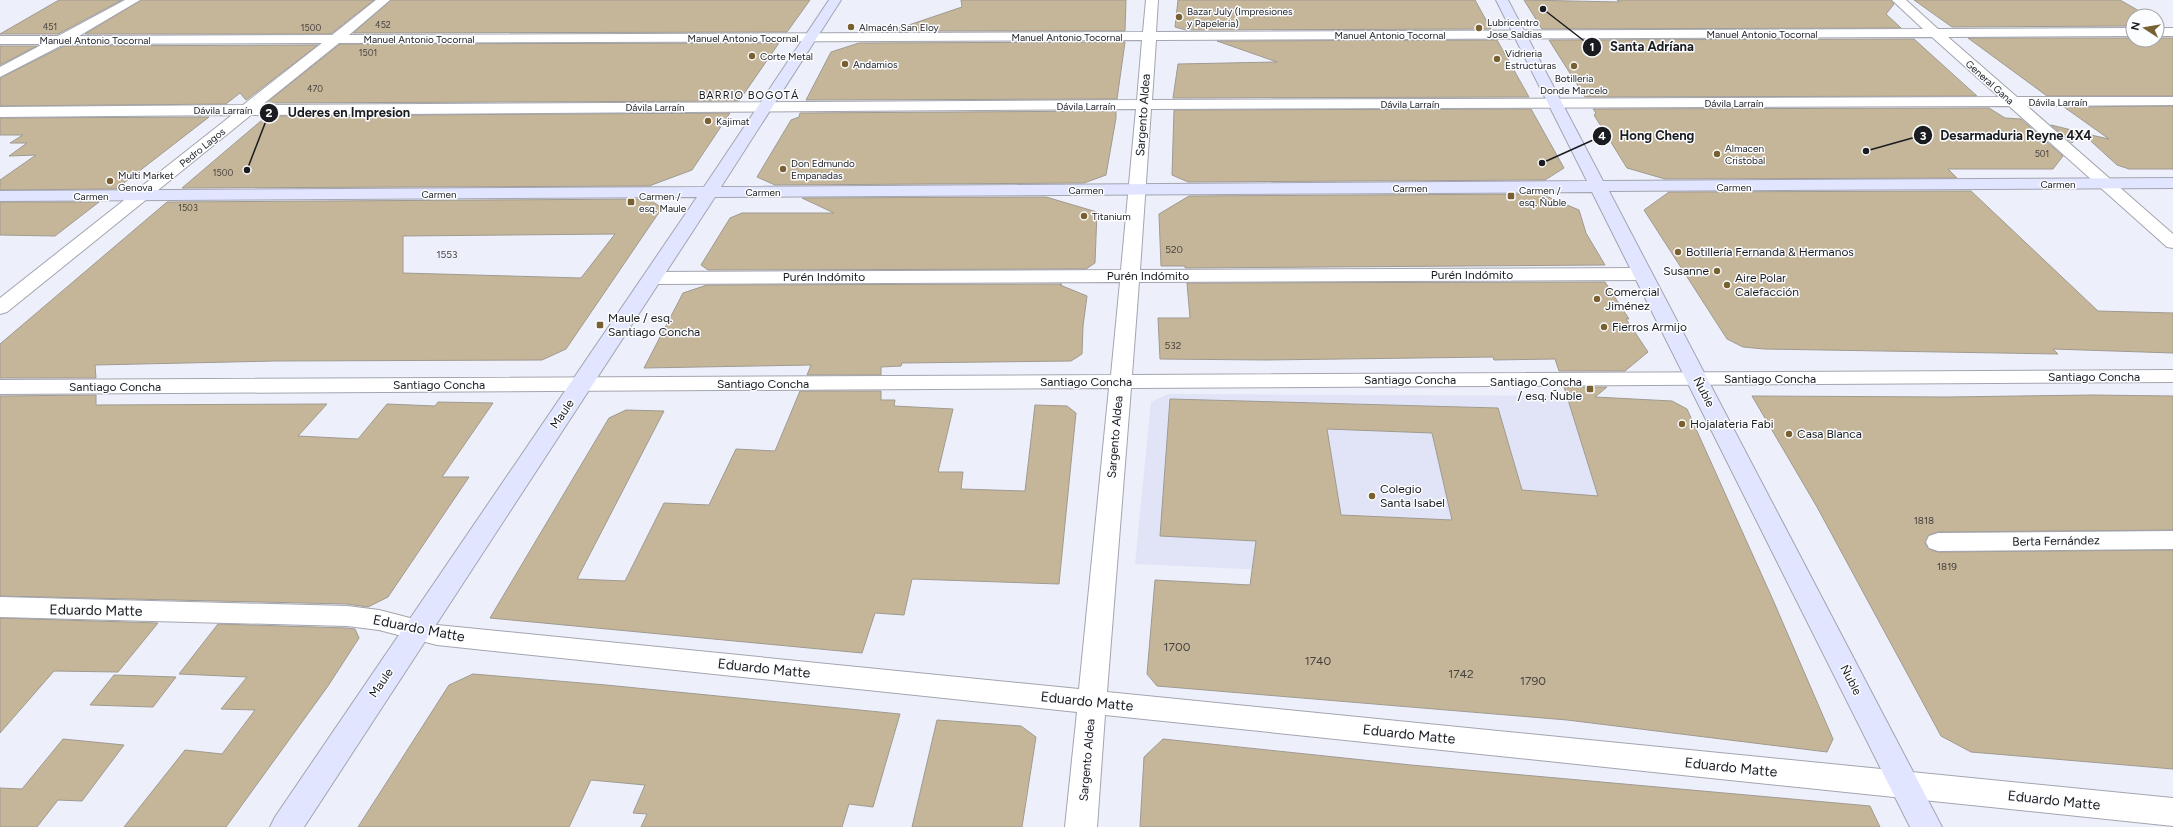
<svg xmlns="http://www.w3.org/2000/svg" width="2173" height="827" viewBox="0 0 2173 827" font-family="Figtree,sans-serif">
<style>
.built{fill:#e0e4f6}
.building{fill:#c6b699;stroke:#9f9a91;fill-rule:evenodd}
.lines{fill:none;stroke-linecap:round;stroke-linejoin:round}
.street-casing{stroke:#a3a5af;stroke-width:2}
.secondary-casing{stroke:#a3a5af;stroke-width:2}
.street{fill:#fff;fill-rule:evenodd}
.secondary{fill:#e1e5ff;fill-rule:evenodd}
.poi-dot{fill:#796031;stroke:#fcfdff;stroke-width:1.5}
.labels{text-anchor:middle;stroke-width:3;stroke-linejoin:round;paint-order:stroke}
.far-number-label{font-size:9px;fill:#46423e}
.far-poi-label{font-size:10px;fill:#1b1c20;stroke:#fcfdff;text-anchor:start}
.far-street-label{font-size:10px;fill:#1b1c20;stroke:#fcfdff}
.number-label{font-size:10px;fill:#46423e}
.far-neighbourhood-label{font-size:11px;letter-spacing:1px;fill:#1b1c20;stroke:#fcfdff}
.street-label{font-size:12px;fill:#1b1c20;stroke:#fcfdff}
.poi-label{font-size:12px;fill:#1b1c20;stroke:#fcfdff;text-anchor:start}
.near-number-label{font-size:12px;fill:#46423e}
.near-street-label{font-size:14px;fill:#1b1c20;stroke:#fcfdff}
.leader{fill:none;stroke:#1b1c20;stroke-width:1.5}
.callout-dot{fill:#1b1c20;stroke:#fcfdff;stroke-width:1.5}
.mark-label{font-size:12px;text-anchor:middle;font-weight:bold;fill:#fff}
.callout-label{font-size:13px;text-anchor:middle;font-weight:bold;fill:#1b1c20;stroke:#fcfdff;stroke-width:3;stroke-linejoin:round;paint-order:stroke}
</style>
<rect width="100%" height="100%" fill="#edeffa"/>
<polygon class="built" points="1168,394 1567,396 1597,495 1608,496 1467,579 1135,564 1151,402"/>
<g class="building">
<polygon points="59,0 122,0 58,34 0,34"/>
<polygon points="141,0 374,0 331,34 85,34"/>
<polygon points="391,0 810,0 787,32 353,33"/>
<polygon points="961,0 1126,0 1125,31 891,31 962,7"/>
<polygon points="1178,0 1475,0 1491,29 1186,30 1175,27"/>
<polygon points="1524,0 1619,2 1617,0 1891,0 1894,4 1886,14 1901,28 1542,29"/>
<polygon points="1914,0 2120,0 2148,16 2133,16 2133,26 1952,27"/>
<polygon points="1968,38 2133,38 2133,40 2157,40 2157,38 2173,38 2173,96 2047,96"/>
<polygon points="1914,39 1977,96 1585,97 1549,40"/>
<polygon points="1497,40 1529,97 1173,98 1178,64 1277,62 1217,41"/>
<polygon points="1125,42 1117,99 806,100 831,52 859,43"/>
<polygon points="779,43 739,101 266,103 340,44"/>
<polygon points="318,45 246,100 240,93 226,104 0,106 0,78 64,46"/>
<polygon points="0,46 37,46 0,65"/>
<polygon points="2173,106 2173,169 2129,169 2117,165 2082,133 2109,139 2064,107"/>
<polygon points="1989,108 2005,118 2021,119 2063,156 2053,169 1948,169 1957,178 1665,179 1627,168 1594,115 1596,113 1593,109"/>
<polygon points="1531,109 1564,168 1545,180 1188,182 1172,175 1174,110"/>
<polygon points="1116,111 1116,118 1106,175 1084,183 775,185 757,177 791,120 799,117 800,113"/>
<polygon points="730,113 692,170 649,186 182,188 262,120 259,116"/>
<polygon points="209,117 116,189 0,190 0,180 36,155 9,156 27,143 10,143 23,135 0,135 0,118"/>
<polygon points="2051,125 2080,132 2072,143"/>
<polygon points="1971,191 2098,311 2173,313 2173,353 2053,349 2058,354 1764,349 1743,347 1727,339 1644,210 1669,192"/>
<polygon points="1541,194 1579,210 1586,233 1605,265 1185,268 1185,266 1161,266 1159,214 1189,196"/>
<polygon points="1046,197 1097,212 1095,263 1086,269 708,270 701,265 730,218 742,213 834,213 802,198"/>
<path d="M649,199l13,9 -96,141 -24,11 -267,1 -180,4 1,13h-96v-34l167,-142zM615,234l-34,44 -178,-5v-37z"/>
<polygon points="0,202 99,202 55,236 0,235"/>
<polygon points="1605,282 1629,319 1626,319 1648,352 1625,371 1559,371 1555,359 1494,360 1493,357 1266,360 1160,359 1158,318 1190,318 1187,283"/>
<polygon points="1062,284 1060,285 1087,296 1083,326 1082,354 1071,361 902,363 901,366 881,367 881,375 807,375 811,365 644,368 683,293 707,285"/>
<path d="M1564,387h43l-12,10 77,4 15,8 86,191 60,139 -6,13 -260,-32 -410,-34 -10,-12 8,-94 95,5 6,-44 -96,-5 10,-137 328,9 24,82 76,6zM1327,429l105,4 20,87 -111,-5z"/>
<polygon points="800,391 881,391 881,400 895,400 894,406 953,409 938,472 963,472 961,489 1025,491 1035,405 1067,406 1076,413 1059,584 912,579 904,615 875,613 862,653 490,618 609,418 626,410 664,411 577,579 625,581 664,503 709,505 736,449 775,451"/>
<polygon points="96,395 96,405 327,404 298,436 358,439 387,404 435,406 438,402 493,403 442,477 469,477 388,597 368,607 347,604 0,596 0,396"/>
<polygon points="2092,395 2173,396 2173,530 1938,532 1929,535 1925,543 1929,549 1938,552 2173,550 2173,769 1971,752 1941,736 1817,507 1752,396 1948,397"/>
<polygon points="0,618 158,623 118,672 54,671 0,733"/>
<polygon points="218,624 347,628 355,629 359,638 328,686 226,827 124,827 185,750 222,754 255,710 221,709 247,677 179,674"/>
<polygon points="473,674 606,685 900,714 873,807 849,804 842,827 641,827 647,814 633,813 645,785 591,780 569,827 358,827 449,685"/>
<polygon points="114,675 176,677 153,707 90,705"/>
<polygon points="937,720 1021,726 1036,737 1022,827 912,827"/>
<polygon points="63,739 124,745 82,801 58,800 37,827 0,827 0,788 22,789"/>
<polygon points="1163,739 1411,765 1870,806 1880,827 1140,827 1144,757"/>
</g>
<g class="lines">
<defs>
<g id="street">
<path d="M125,0h15l-61,36 253,-1 44,-35h14l-41,35 794,-3 3,-32h12l-2,32 767,-3 -31,-29h14l32,29 195,-1v8l-185,1 69,60h156v8l-146,1 146,128v14l-6,-1 -158,-141 -858,3 -11,161 503,-2 7,2 2,4 -2,4 -7,2 -504,2 -7,93 1041,-5v12l-1042,6 -24,304 1066,106v28l-1068,-111 -8,112h-32l12,-115 -640,-67 -58,-15 -32,-4 -347,-9v-20l347,9 32,4 58,15 642,64 30,-301 -1109,6v-14l1111,-5 9,-93 -467,2 -7,-2 -2,-4 2,-4 7,-2 468,-2 15,-161 -885,6 -244,197 -7,2v-16l232,-183 -232,2v-10l243,-2 79,-62 -258,1 -64,33v-10l43,-23h-43v-8h58zM1932,37l67,60 -847,3 4,-60zM1142,40l-5,60 -875,5 77,-62z"/>
<rect x="2157" y="28" width="16" height="8"/>
<polygon points="2173,531 2173,549 1938,551 1929,548 1926,542 1929,536 1938,533"/>
</g>
<polygon id="secondary" points="829,0 841,0 721,187 1587,181 1496,0 1508,0 1603,181 2173,178 2173,188 1609,191 1942,827 1910,827 1592,192 715,197 304,827 270,827 275,817 697,197 0,201 0,191 704,187"/>
</defs>
<use href="#street" class="street-casing"/>
<use href="#secondary" class="secondary-casing"/>
<use href="#street" class="street"/>
<use href="#secondary" class="secondary"/>
</g>
<g class="poi-dot">
<circle cx="1179" cy="17" r="4"/>
<circle cx="851" cy="27" r="4"/>
<circle cx="1479" cy="28" r="4"/>
<circle cx="752" cy="56" r="4"/>
<circle cx="1497" cy="59" r="4"/>
<circle cx="845" cy="64" r="4"/>
<circle cx="1574" cy="66" r="4"/>
<circle cx="708" cy="121" r="4"/>
<circle cx="1717" cy="154" r="4"/>
<circle cx="783" cy="169" r="4"/>
<circle cx="110" cy="181" r="4"/>
<rect x="1507" y="192" width="8" height="8" rx="2"/>
<rect x="627" y="198" width="8" height="8" rx="2"/>
<circle cx="1084" cy="216" r="4"/>
<circle cx="1678" cy="252" r="4"/>
<circle cx="1717" cy="271" r="4"/>
<circle cx="1727" cy="285" r="4"/>
<circle cx="1597" cy="299" r="4"/>
<rect x="596" y="321" width="8" height="8" rx="2"/>
<circle cx="1604" cy="327" r="4"/>
<rect x="1586" y="385" width="8" height="8" rx="2"/>
<circle cx="1682" cy="424" r="4"/>
<circle cx="1789" cy="434" r="4"/>
<circle cx="1372" cy="496" r="4"/>
</g>
<g class="labels">
<g class="far-number-label">
<text x="383" y="28">452</text>
<text x="50" y="30">451</text>
<text x="311" y="31">1500</text>
<text x="368" y="56">1501</text>
<text x="315" y="92">470</text>
<text x="2042" y="157">501</text>
<text x="223" y="176">1500</text>
<text x="188" y="211">1503</text>
</g>
<g class="far-poi-label">
<text x="1187" y="15">Bazar July (Impresiones<tspan x="1187" dy="12">y Papeleria)</tspan></text>
<text x="1487" y="26">Lubricentro<tspan x="1487" dy="12">Jose Saldias</tspan></text>
<text x="859" y="31">Almacén San Eloy</text>
<text x="1505" y="57">Vidrieria<tspan x="1505" dy="12">Estructuras</tspan></text>
<text x="760" y="60">Corte Metal</text>
<text x="853" y="68">Andamios</text>
<text x="1574" y="82" text-anchor="middle">Botilleria<tspan x="1574" dy="12">Donde Marcelo</tspan></text>
<text x="716" y="125">Kajimat</text>
<text x="1725" y="152">Almacen<tspan x="1725" dy="12">Cristobal</tspan></text>
<text x="791" y="167">Don Edmundo<tspan x="791" dy="12">Empanadas</tspan></text>
<text x="118" y="179">Multi Market<tspan x="118" dy="12">Genova</tspan></text>
<text x="1519" y="194">Carmen /<tspan x="1519" dy="12">esq. Ñuble</tspan></text>
<text x="639" y="200">Carmen /<tspan x="639" dy="12">esq. Maule</tspan></text>
<text x="1092" y="220">Titanium</text>
</g>
<g class="far-street-label">
<text x="1762" y="38">Manuel Antonio Tocornal</text>
<text x="1390" y="39">Manuel Antonio Tocornal</text>
<text x="1067" y="41">Manuel Antonio Tocornal</text>
<text x="743" y="42">Manuel Antonio Tocornal</text>
<text x="419" y="43">Manuel Antonio Tocornal</text>
<text x="95" y="44">Manuel Antonio Tocornal</text>
<text transform="translate(1990 82) rotate(42)" y="4">General Gana</text>
<text x="2058" y="106">Dávila Larraín</text>
<text x="1734" y="107">Dávila Larraín</text>
<text x="1410" y="108">Dávila Larraín</text>
<text x="1086" y="110">Dávila Larraín</text>
<text x="655" y="111">Dávila Larraín</text>
<text x="223" y="114">Dávila Larraín</text>
<text transform="translate(202 147) rotate(-39)" y="4">Pedro Lagos</text>
<text x="2058" y="188">Carmen</text>
<text x="1734" y="191">Carmen</text>
<text x="1410" y="192">Carmen</text>
<text x="1086" y="194">Carmen</text>
<text x="763" y="196">Carmen</text>
<text x="439" y="198">Carmen</text>
<text x="91" y="200">Carmen</text>
</g>
<g class="number-label">
<text x="1174" y="253">520</text>
<text x="447" y="258">1553</text>
<text x="1173" y="349">532</text>
<text x="1924" y="524">1818</text>
<text x="1947" y="570">1819</text>
</g>
<g class="far-neighbourhood-label">
<text x="749" y="99">BARRIO BOGOTÁ</text>
</g>
<g class="street-label">
<text transform="translate(1143 115) rotate(-86)" y="4">Sargento Aldea</text>
<text x="1472" y="279">Purén Indómito</text>
<text x="1148" y="280">Purén Indómito</text>
<text x="824" y="281">Purén Indómito</text>
<text x="2094" y="381">Santiago Concha</text>
<text x="1770" y="383">Santiago Concha</text>
<text x="1410" y="384">Santiago Concha</text>
<text x="1086" y="386">Santiago Concha</text>
<text x="763" y="388">Santiago Concha</text>
<text x="439" y="389">Santiago Concha</text>
<text x="115" y="391">Santiago Concha</text>
<text transform="translate(1704 392) rotate(63)" y="4">Ñuble</text>
<text transform="translate(562 414) rotate(-56)" y="4">Maule</text>
<text transform="translate(1115 437) rotate(-85)" y="4">Sargento Aldea</text>
<text transform="translate(2056 541) rotate(-1)" y="4">Berta Fernández</text>
<text transform="translate(1851 680) rotate(63)" y="4">Ñuble</text>
<text transform="translate(381 683) rotate(-56)" y="4">Maule</text>
<text transform="translate(1087 760) rotate(-85)" y="4">Sargento Aldea</text>
</g>
<g class="poi-label">
<text x="1686" y="256">Botillería Fernanda &amp; Hermanos</text>
<text x="1709" y="275" text-anchor="end">Susanne</text>
<text x="1735" y="282">Aire Polar<tspan x="1735" dy="14">Calefacción</tspan></text>
<text x="1605" y="296">Comercial<tspan x="1605" dy="14">Jiménez</tspan></text>
<text x="608" y="322">Maule / esq.<tspan x="608" dy="14">Santiago Concha</tspan></text>
<text x="1612" y="331">Fierros Armijo</text>
<text x="1582" y="386" text-anchor="end">Santiago Concha<tspan x="1582" dy="14">/ esq. Ñuble</tspan></text>
<text x="1690" y="428">Hojalateria Fabi</text>
<text x="1797" y="438">Casa Blanca</text>
<text x="1380" y="493">Colegio<tspan x="1380" dy="14">Santa Isabel</tspan></text>
</g>
<g class="near-number-label">
<text x="1177" y="651">1700</text>
<text x="1318" y="665">1740</text>
<text x="1461" y="678">1742</text>
<text x="1533" y="685">1790</text>
</g>
<g class="near-street-label">
<text transform="translate(96 610) rotate(1)" y="5">Eduardo Matte</text>
<text transform="translate(419 628) rotate(11)" y="5">Eduardo Matte</text>
<text transform="translate(764 668) rotate(6)" y="5">Eduardo Matte</text>
<text transform="translate(1087 701) rotate(6)" y="5">Eduardo Matte</text>
<text transform="translate(1409 734) rotate(6)" y="5">Eduardo Matte</text>
<text transform="translate(1731 767) rotate(6)" y="5">Eduardo Matte</text>
<text transform="translate(2054 800) rotate(6)" y="5">Eduardo Matte</text>
</g>
</g>
<path class="leader" d="M1543 9L1592 47M247 170L269 113M1866 151L1923 135M1542 163L1602 136"/>
<g class="callout-dot">
<circle cx="1543" cy="9" r="4"/>
<circle cx="247" cy="170" r="4"/>
<circle cx="1866" cy="151" r="4"/>
<circle cx="1542" cy="163" r="4"/>
<circle cx="1592" cy="47" r="10"/>
<circle cx="269" cy="113" r="10"/>
<circle cx="1923" cy="135" r="10"/>
<circle cx="1602" cy="136" r="10"/>
</g>
<g class="mark-label">
<text x="1592" y="51">1</text>
<text x="269" y="117">2</text>
<text x="1923" y="140">3</text>
<text x="1602" y="140">4</text>
</g>
<g class="callout-label">
<text x="1652" y="51">Santa Adríana</text>
<text x="349" y="117">Uderes en Impresion</text>
<text x="2016" y="140">Desarmaduria Reyne 4X4</text>
<text x="1657" y="140">Hong Cheng</text>
</g>
<g transform="translate(2145 28) rotate(282)"><circle r="19" fill="#fcfdff" stroke="#a2a3a6"/>
<path d="M0-3L7 15L0 10L-7 15Z" fill="#796031"/>
<text y="-6" font-size="11" font-weight="bold" text-anchor="middle" fill="#1b1c20">N</text>
</g>
</svg>
